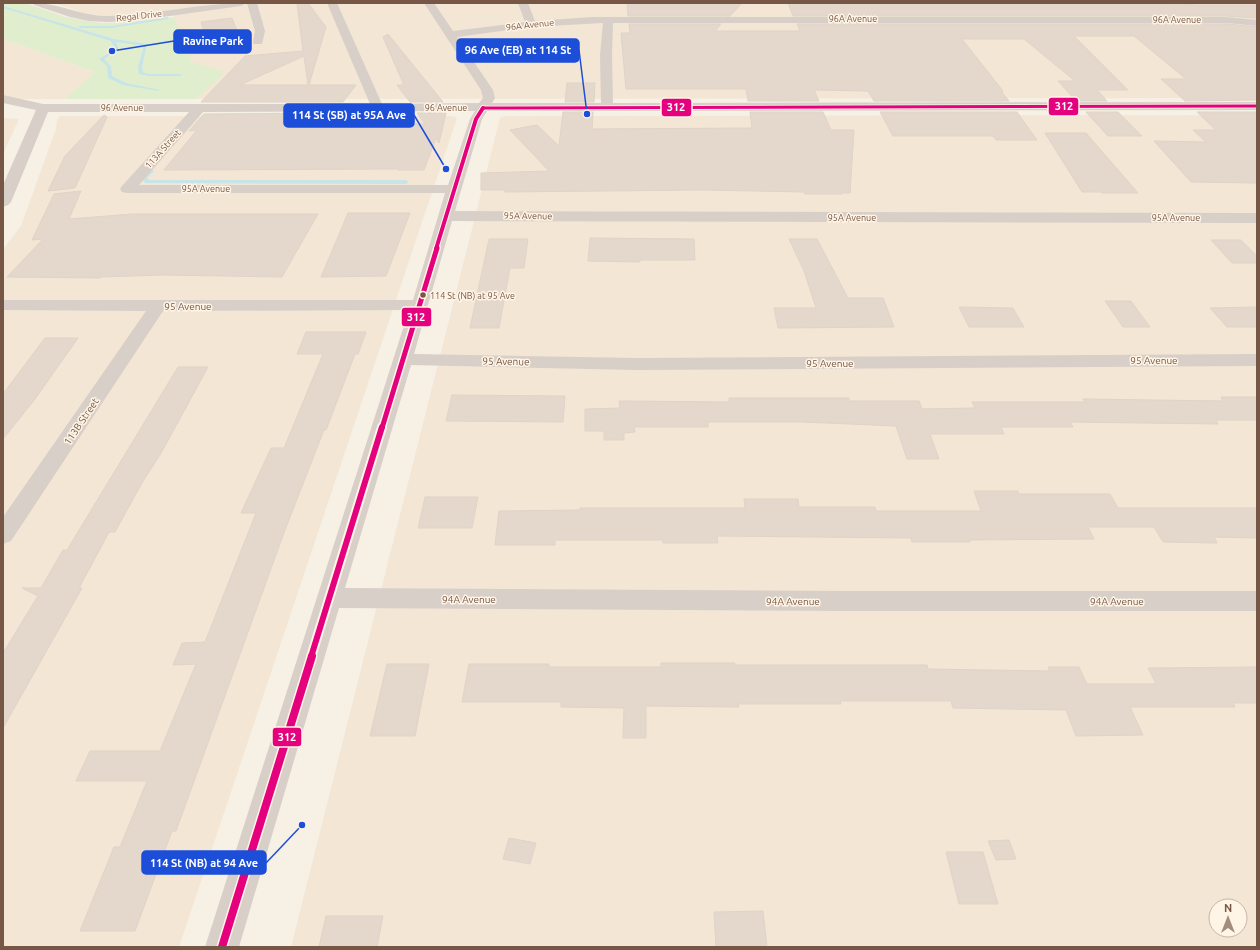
<svg xmlns="http://www.w3.org/2000/svg" width="1260" height="950" viewBox="0 0 1260 950" font-family="Ubuntu,sans-serif">
<style>
.residential{fill:#f3e6d4;fill-rule:evenodd}
.green{fill:#e1eece}
.lines{fill:none;stroke-linecap:round;stroke-linejoin:round}
.stream{fill:#c7e5e8;fill-rule:evenodd}
.building{fill:#e4d8cd;stroke:#e0d3c7;fill-rule:evenodd}
.minor{fill:#d8cfc8;fill-rule:evenodd}
.bus-1-far4-casing{stroke:#fff5e6;stroke-width:4.5}
.bus-1-far3-casing{stroke:#fff5e6;stroke-width:6}
.bus-1-far2-casing{stroke:#fff5e6;stroke-width:8}
.bus-1-far1-casing{stroke:#fff5e6;stroke-width:10}
.bus-1-casing{stroke:#fff5e6;stroke-width:11}
.bus-1-far4{stroke:#e5007d;stroke-width:3}
.bus-1-far3{stroke:#e5007d;stroke-width:4}
.bus-1-far2{stroke:#e5007d;stroke-width:5}
.bus-1-far1{stroke:#e5007d;stroke-width:6}
.bus-1{stroke:#e5007d;stroke-width:8}
.bus-dot{fill:#765645;stroke:#fff5e6;stroke-width:1.5}
.labels{text-anchor:middle;stroke-width:3;stroke-linejoin:round;paint-order:stroke}
.far-street-label{font-size:9px;fill:#765645;stroke:#fff5e6}
.bus-label{font-size:9px;fill:#765645;stroke:#fff5e6;text-anchor:start}
.street-label{font-size:10px;fill:#765645;stroke:#fff5e6}
.leader{fill:none;stroke:#1d4ed8;stroke-width:1.5}
.callout-dot{fill:#1d4ed8;stroke:#fff5e6;stroke-width:1.5}
.callout{fill:#1d4ed8;stroke:#1d4ed8;stroke-width:1.5}
.callout-label{font-size:11px;text-anchor:middle;font-weight:bold;fill:#fff}
.line-badge{stroke:#fff5e6;stroke-width:1.5}
.badge-label{font-size:11px;text-anchor:middle;font-weight:bold;fill:#fff}
</style>
<rect width="100%" height="100%" fill="#f7f0e5"/>
<g class="residential">
<polygon points="54,3 1257,3 1257,98 196,99 221,76 155,80 174,17 173,10 142,15 111,16 87,14"/>
<polygon points="3,39 95,72 64,99 3,99"/>
<path d="M1257,115v832h-966l209,-829 6,-2zM1216,906h24v24h-24z"/>
<polygon points="60,116 451,116 457,118 179,947 3,947 3,249 21,226 56,129 57,120"/>
<polygon points="3,118 19,119 3,154"/>
</g>
<polygon class="green" points="3,3 25,3 66,17 102,23 130,22 174,17 192,62 223,71 222,76 196,99 64,99 95,72 3,39"/>
<g class="lines">
<g class="stream">
<polygon points="3,6 114,39 147,44 142,67 143,72 149,74 180,74 182,75 180,76 149,76 139,74 138,67 144,46 116,42 119,49 104,59 111,66 112,76 126,83 160,90 158,91 123,85 108,78 107,66 99,59 115,49 111,41 3,8"/>
<polygon points="168,17 169,19 111,28 80,28 78,27 80,26 111,26"/>
<polygon points="151,169 154,171 147,178 149,180 406,180 409,182 406,184 145,183 141,178"/>
</g>
</g>
<g class="building">
<path d="M297,3h11l18,24 -17,58h47l-13,17h-142l44,-46 58,-5zM304,56l4,29h-68z"/>
<polygon points="627,3 742,3 730,16 628,16"/>
<polygon points="788,3 1148,3 1192,4 1194,5 1257,5 1257,18 1227,16 793,16"/>
<polygon points="232,18 241,41 207,42 201,22"/>
<polygon points="629,24 721,24 715,31 800,31 797,24 1227,24 1257,27 1257,100 1185,101 1161,79 1186,79 1134,36 1074,36 1128,90 1097,90 1107,101 1076,101 1058,81 1075,81 1024,39 962,39 1003,91 1001,91 1009,101 874,101 868,91 814,90 819,101 748,101 746,89 626,89 621,33 630,33"/>
<polygon points="388,34 443,102 410,102 397,85 404,85 383,37"/>
<polygon points="567,83 595,83 594,102 565,102"/>
<polygon points="563,112 593,112 592,129 752,128 750,112 823,112 831,130 854,130 850,193 842,193 842,194 805,194 804,192 703,190 505,192 505,190 481,190 481,173 549,171 510,130 537,125 559,146"/>
<polygon points="880,112 1017,112 1037,140 996,140 993,136 893,136"/>
<polygon points="1086,112 1118,112 1142,136 1108,136"/>
<polygon points="1197,112 1257,112 1257,183 1191,182 1154,141 1206,142 1193,130 1216,130"/>
<polygon points="336,113 327,125 425,124 417,113 446,113 439,143 436,138 424,170 398,170 398,169 164,170 197,130 189,131 204,114"/>
<polygon points="104,115 107,117 75,188 48,191 65,156"/>
<polygon points="1045,133 1086,133 1138,193 1102,193 1101,192 1082,192"/>
<polygon points="81,191 69,219 132,214 318,214 282,277 162,275 101,277 100,278 7,277 43,239 32,240 54,194"/>
<polygon points="348,213 410,213 386,276 321,277"/>
<polygon points="590,238 694,239 695,260 640,260 640,262 588,261"/>
<polygon points="489,239 528,239 524,268 510,268 499,328 470,328"/>
<polygon points="789,239 817,239 848,298 883,298 894,327 778,328 774,308 816,308 804,271"/>
<polygon points="1211,240 1241,240 1257,256 1257,263 1232,263"/>
<polygon points="1105,301 1131,301 1150,327 1123,327"/>
<polygon points="959,307 1013,308 1024,327 969,327"/>
<polygon points="1257,307 1257,327 1227,327 1210,308"/>
<polygon points="306,332 366,332 358,354 355,354 326,430 324,430 285,530 176,831 172,831 135,931 80,931 114,847 120,847 147,781 76,781 90,751 160,751 196,664 173,665 182,643 205,642 256,513 241,513 271,448 284,448 323,354 297,354"/>
<polygon points="45,338 78,338 35,399 3,439 3,394"/>
<polygon points="178,367 208,367 160,455 143,481 115,532 109,532 79,588 82,588 3,728 3,653 38,596 22,588 41,588 63,550 67,550"/>
<polygon points="452,395 565,396 563,422 446,421"/>
<polygon points="1221,397 1257,397 1257,420 1216,420 1218,424 1070,422 1073,427 1001,427 1004,434 930,434 939,459 907,459 896,426 803,422 708,422 708,427 634,427 635,432 624,433 624,440 604,440 604,431 585,431 585,409 620,408 619,401 729,402 729,398 849,398 849,401 919,401 922,409 975,408 972,402 1085,402 1083,399 1223,401"/>
<polygon points="974,491 1018,491 1019,494 1110,494 1118,508 1257,508 1257,538 1214,537 1217,543 1163,542 1154,527 1088,527 1094,539 969,540 970,542 912,542 911,538 717,536 718,543 663,543 663,540 555,540 555,545 495,545 499,511 580,510 580,508 745,508 744,499 798,499 799,507 875,507 876,511 981,511"/>
<polygon points="425,497 478,497 472,528 418,528"/>
<polygon points="661,663 735,663 735,665 927,665 928,669 1050,671 1048,667 1079,667 1087,684 1156,684 1148,668 1257,667 1257,703 1233,703 1235,707 1130,707 1143,735 1076,736 1066,710 953,708 951,701 840,701 841,704 738,704 739,707 646,706 646,738 623,738 624,708 561,707 561,702 462,702 469,664 549,664 549,667 661,667"/>
<polygon points="387,664 429,664 415,736 370,736"/>
<polygon points="509,838 536,843 530,864 503,859"/>
<polygon points="1009,840 1016,859 996,860 988,841"/>
<polygon points="946,852 983,852 998,904 959,904"/>
<polygon points="763,911 767,947 716,947 714,912"/>
<polygon points="326,916 383,916 377,947 319,947"/>
</g>
<g class="lines">
<g class="minor">
<path d="M33,3c26,0 48,13 75,13 47,-1 92,-13 138,-13l-5,3 -107,15 -27,1 -18,-1 -19,-4 -36,-12z"/>
<polygon points="247,3 257,3 265,31 262,44 254,44 253,42 255,31"/>
<path d="M327,3h10l45,101 97,-1 4,-5 -2,-8 -57,-87h10l19,28 72,-9 -7,-19h10l7,18 57,-4h635l30,3v6l-30,-3h-614l-1,32 1,48 644,-1v8l-770,1 -5,8 -27,92 802,2v10l-805,-2 -38,133 223,4 620,-4v12l-620,4 -226,-5 -66,223 503,3h409v20h-409l-509,-3 -100,339h-34l204,-637 -246,1 -152,230 -8,3v-27l143,-206 -143,-1v-10h410l32,-107h-318l-5,-1 -2,-3 2,-3 67,-74h-141l-37,90 -3,3 -5,2v-22l33,-75 -33,-7v-8l40,9h327zM603,23l-3,32 1,48h-109l3,-5 -2,-8 -36,-53 74,-10zM475,111l-5,8 -22,66h-309l64,-73z"/>
</g>
<defs>
<g id="bus-1-far4">
<polyline points="483,108 1257,106"/>
<polyline points="482,109 483,108"/>
</g>
<polyline id="bus-1-far3" points="436,249 476,119 483,108"/>
<polyline id="bus-1-far2" points="382,428 437,248"/>
<polyline id="bus-1-far1" points="311,657 382,427"/>
<polyline id="bus-1" points="222,947 312,656"/>
</defs>
<use href="#bus-1-far4" class="bus-1-far4-casing"/>
<use href="#bus-1-far3" class="bus-1-far3-casing"/>
<use href="#bus-1-far2" class="bus-1-far2-casing"/>
<use href="#bus-1-far1" class="bus-1-far1-casing"/>
<use href="#bus-1" class="bus-1-casing"/>
<use href="#bus-1-far4" class="bus-1-far4"/>
<use href="#bus-1-far3" class="bus-1-far3"/>
<use href="#bus-1-far2" class="bus-1-far2"/>
<use href="#bus-1-far1" class="bus-1-far1"/>
<use href="#bus-1" class="bus-1"/>
</g>
<circle class="bus-dot" cx="423" cy="295" r="3.5"/>
<g class="labels">
<g class="far-street-label">
<text transform="translate(139 16) rotate(-6)" y="3">Regal Drive</text>
<text x="853" y="22">96A Avenue</text>
<text x="1177" y="23">96A Avenue</text>
<text transform="translate(530 25) rotate(-6)" y="3">96A Avenue</text>
<text x="122" y="111">96 Avenue</text>
<text x="446" y="111">96 Avenue</text>
<text transform="translate(163 149) rotate(-48)" y="3">113A Street</text>
<text x="206" y="192">95A Avenue</text>
<text transform="translate(528 216) rotate(1)" y="3">95A Avenue</text>
<text x="852" y="221">95A Avenue</text>
<text x="1176" y="221">95A Avenue</text>
</g>
<g class="bus-label">
<text x="430" y="299">114 St (NB) at 95 Ave</text>
</g>
<g class="street-label">
<text x="188" y="310">95 Avenue</text>
<text x="1154" y="364">95 Avenue</text>
<text transform="translate(506 361) rotate(1)" y="4">95 Avenue</text>
<text x="830" y="367">95 Avenue</text>
<text transform="translate(81 421) rotate(-56)" y="4">113B Street</text>
<text x="469" y="603">94A Avenue</text>
<text x="793" y="605">94A Avenue</text>
<text x="1117" y="605">94A Avenue</text>
</g>
</g>
<path class="leader" d="M112 51L174 41M587 114L579 50M446 169L414 115M302 825L266 863"/>
<g class="callout-dot">
<circle cx="112" cy="51" r="4"/>
<circle cx="587" cy="114" r="4"/>
<circle cx="446" cy="169" r="4"/>
<circle cx="302" cy="825" r="4"/>
</g>
<g class="callout">
<rect x="174" y="30" width="77" height="23" rx="4"/>
<rect x="457" y="39" width="122" height="23" rx="4"/>
<rect x="284" y="104" width="130" height="23" rx="4"/>
<rect x="142" y="851" width="124" height="23" rx="4"/>
</g>
<g class="callout-label">
<text x="213" y="45">Ravine Park</text>
<text x="518" y="54">96 Ave (EB) at 114 St</text>
<text x="349" y="119">114 St (SB) at 95A Ave</text>
<text x="204" y="867">114 St (NB) at 94 Ave</text>
</g>
<g class="line-badge">
<rect x="1048" y="97" width="31" height="19" rx="4" fill="#e5007d"/>
<rect x="661" y="98" width="31" height="19" rx="4" fill="#e5007d"/>
<rect x="401" y="307" width="31" height="20" rx="4" fill="#e5007d"/>
<rect x="272" y="727" width="30" height="20" rx="4" fill="#e5007d"/>
</g>
<g class="badge-label">
<text x="1064" y="110">312</text>
<text x="676" y="111">312</text>
<text x="416" y="321">312</text>
<text x="287" y="741">312</text>
</g>
<rect width="1260" height="950" fill="none" stroke="#765645" stroke-width="8"/>
<g transform="translate(1228 918)"><circle r="19" fill="#fff5e6" stroke="#c8b5a6"/>
<path d="M0-3L7 15L0 10L-7 15Z" fill="#a38c7d"/>
<text y="-6" font-size="11" font-weight="bold" text-anchor="middle" fill="#765645">N</text>
</g>
</svg>
